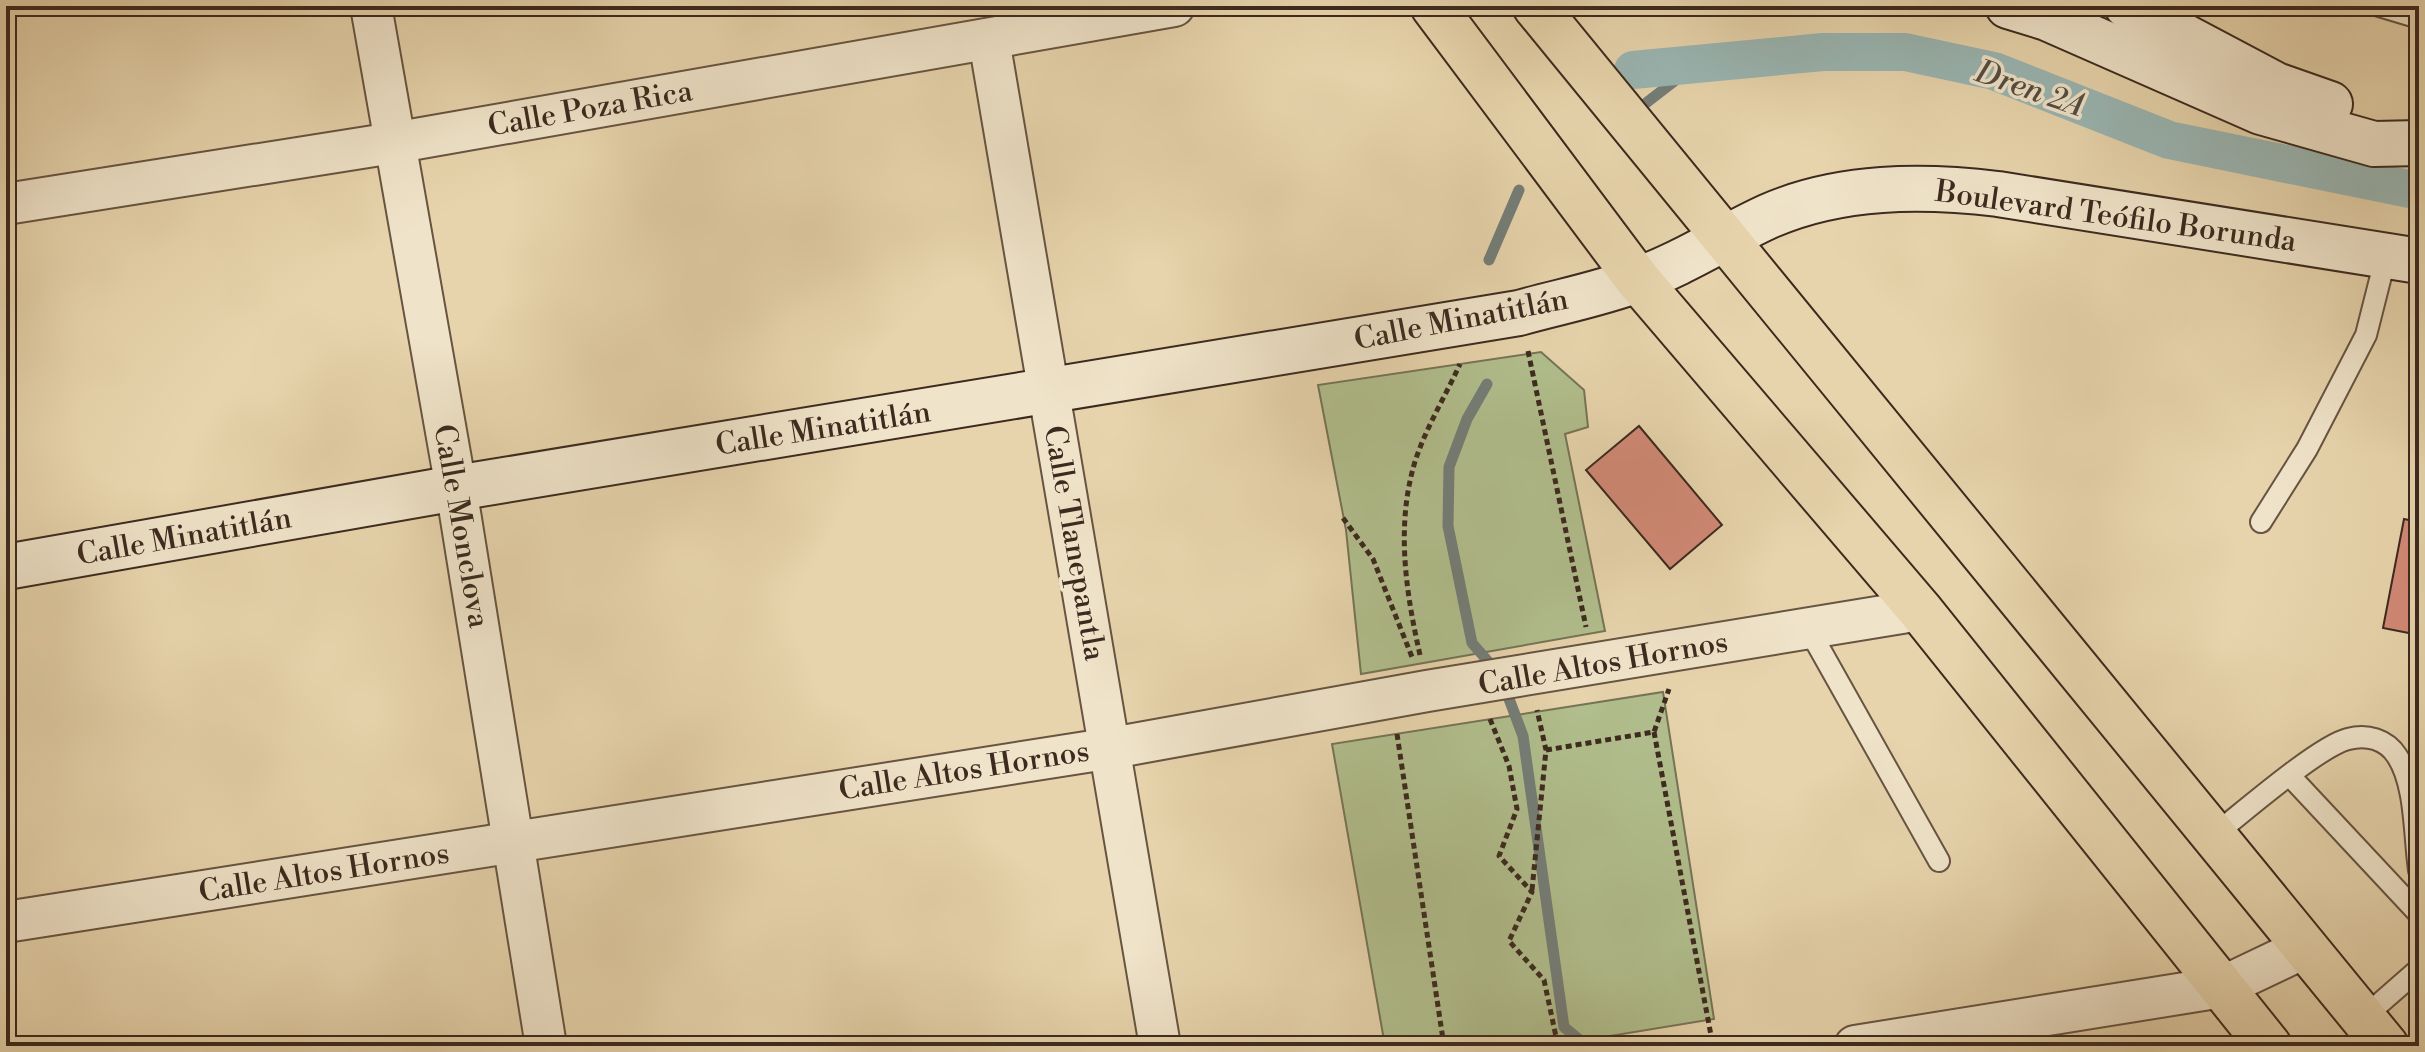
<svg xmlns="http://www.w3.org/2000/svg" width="2425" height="1052" viewBox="0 0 2425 1052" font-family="'Libre Bodoni',serif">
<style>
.green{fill:#b1be8d;stroke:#767456;stroke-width:2}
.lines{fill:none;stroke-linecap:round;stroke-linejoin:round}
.stream{stroke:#747e78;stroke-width:11}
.canal{stroke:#9ab6b3;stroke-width:38}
.building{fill:#d28a77;stroke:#3c2a1f;stroke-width:2}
.lane-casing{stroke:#675442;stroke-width:24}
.street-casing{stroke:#675442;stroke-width:44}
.secondary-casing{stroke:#3c2a1f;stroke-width:48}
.primary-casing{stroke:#3c2a1f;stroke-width:48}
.path{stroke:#3c2a1f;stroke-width:5;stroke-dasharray:6 4;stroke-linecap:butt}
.lane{stroke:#efe3c9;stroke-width:20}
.street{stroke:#efe3c9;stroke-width:40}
.secondary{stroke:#efe3c9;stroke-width:44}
.primary{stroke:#e7d4ac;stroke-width:44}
.labels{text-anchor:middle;stroke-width:7;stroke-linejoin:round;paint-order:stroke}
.street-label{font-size:30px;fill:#3c2a1f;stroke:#efe3c9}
.water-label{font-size:32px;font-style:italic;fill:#544d44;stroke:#efe3c9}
</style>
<rect width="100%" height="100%" fill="#e7d4ac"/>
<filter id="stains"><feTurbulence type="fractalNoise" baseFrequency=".0025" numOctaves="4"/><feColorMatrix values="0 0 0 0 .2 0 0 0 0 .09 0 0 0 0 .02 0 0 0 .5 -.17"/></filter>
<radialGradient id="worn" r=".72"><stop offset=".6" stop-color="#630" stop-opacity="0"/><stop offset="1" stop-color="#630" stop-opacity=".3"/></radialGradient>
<g class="green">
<polygon points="1541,352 1584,390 1588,427 1565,434 1605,631 1361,674 1346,530 1318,385"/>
<polygon points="1663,692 1714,1019 1549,1046 1385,1046 1332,744"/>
</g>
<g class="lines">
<g class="stream">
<polyline points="1646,103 1694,66"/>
<polyline points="1489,260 1519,190"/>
<polyline points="1487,384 1467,419 1449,467 1448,526 1472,643 1500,675 1523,736 1564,1027 1587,1046"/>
</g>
<polyline class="canal" points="1633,70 1823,52 1905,52 1994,71 2169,140 2419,191"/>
</g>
<g class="building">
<polygon points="1639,426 1722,525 1670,569 1586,470"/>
<polygon points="2404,519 2419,522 2419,635 2383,628"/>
</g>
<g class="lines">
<defs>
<g id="lane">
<polyline points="2379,6 2419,18"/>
<polyline points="2261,522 2307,449 2366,335 2386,256"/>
<polyline points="1808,628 1939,861"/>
<polyline points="2290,776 2419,914"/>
<path d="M2214,835c27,-21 105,-89 134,-96 19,-5 38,0 49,17 19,29 17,79 22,114"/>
<polyline points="2363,1018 2419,969"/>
</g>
<g id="street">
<polyline points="371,6 456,488 546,1046"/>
<polyline points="989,40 1160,1046"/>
<polyline points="6,204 393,143 1174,6"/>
<polyline points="6,922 1112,748 1427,691 1920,610"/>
<polyline points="1855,1046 2222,987 2306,947"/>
</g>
<g id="secondary">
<polyline points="2008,6 2047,18 2261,112 2374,144 2419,143"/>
<polyline points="2127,6 2276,85 2330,104"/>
<path d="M6,567l450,-79 1063,-175c39,-11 81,-19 118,-33 46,-16 88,-44 132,-64 71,-31 153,-31 229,-22l421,67"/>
</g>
<g id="primary">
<polyline points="1433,6 1638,280 1920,610 2269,1046"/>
<polyline points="1535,6 2386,1046"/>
</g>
</defs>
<use href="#lane" class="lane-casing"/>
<use href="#street" class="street-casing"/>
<use href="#secondary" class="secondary-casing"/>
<use href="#primary" class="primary-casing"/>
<g class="path">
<polyline points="1528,351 1586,627"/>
<polyline points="1343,518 1373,559 1412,657"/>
<path d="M1420,655c-14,-62 -24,-127 -6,-190 10,-34 31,-68 46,-101"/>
<polyline points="1490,719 1509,766 1517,809 1499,856 1532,892 1509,941 1544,980 1558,1046"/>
<polyline points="1654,732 1713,1046"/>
<polyline points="1397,734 1444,1046"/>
<polyline points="1546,750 1654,732 1669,689"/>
<polyline points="1532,890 1546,750 1537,710"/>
</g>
<use href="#lane" class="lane"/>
<use href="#street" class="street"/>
<use href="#secondary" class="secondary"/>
<use href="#primary" class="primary"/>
</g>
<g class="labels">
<g class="street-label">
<text transform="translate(590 108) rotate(-10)" y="10">Calle Poza Rica</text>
<text transform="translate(2116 216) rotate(8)" y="10">Boulevard Teófilo Borunda</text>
<text transform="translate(1461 319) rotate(-11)" y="10">Calle Minatitlán</text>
<text transform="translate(823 428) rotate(-9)" y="10">Calle Minatitlán</text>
<text transform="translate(462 526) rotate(80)" y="10">Calle Monclova</text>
<text transform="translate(184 536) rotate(-10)" y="10">Calle Minatitlán</text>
<text transform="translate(1075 543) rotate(80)" y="10">Calle Tlanepantla</text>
<text transform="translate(1603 663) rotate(-10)" y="10">Calle Altos Hornos</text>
<text transform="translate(964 770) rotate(-9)" y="10">Calle Altos Hornos</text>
<text transform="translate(324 872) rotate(-9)" y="10">Calle Altos Hornos</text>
</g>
<g class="water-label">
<text transform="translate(2030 88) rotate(19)" y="11">Dren 2A</text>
</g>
</g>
<rect width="2425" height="1052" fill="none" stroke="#e7d4ac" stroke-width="32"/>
<rect x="8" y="8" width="2409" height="1036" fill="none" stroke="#3c2a1f" stroke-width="4"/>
<rect x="16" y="16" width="2393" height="1020" fill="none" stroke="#3c2a1f" stroke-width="2"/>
<rect width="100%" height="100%" filter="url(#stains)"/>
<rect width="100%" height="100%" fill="url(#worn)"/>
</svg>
